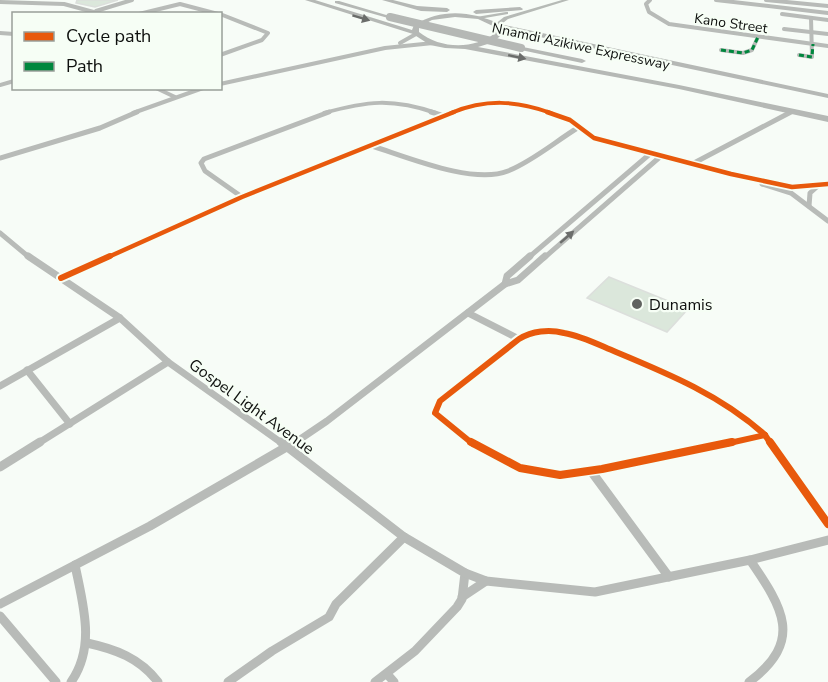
<svg xmlns="http://www.w3.org/2000/svg" width="828" height="682" viewBox="0 0 828 682" font-family="'Nunito Sans',sans-serif">
<style>
.building{fill:#dbe7db;stroke:#dcdfdc;stroke-width:1.5}
.lines{fill:none;stroke-linecap:round;stroke-linejoin:round}
.street-far3{stroke:#b8bbb8;stroke-width:4}
.street-far2{stroke:#b8bbb8;stroke-width:5}
.street-far1{stroke:#b8bbb8;stroke-width:7}
.street{stroke:#b8bbb8;stroke-width:9}
.secondary{fill:#b6bab6;fill-rule:evenodd}
.highway{fill:#b5b8b5;fill-rule:evenodd}
.highway-bridge{stroke:#b5b8b5;stroke-width:8}
.quiet{stroke:#00873e;stroke-width:3;stroke-dasharray:5 3;stroke-linecap:butt}
.cycleway-far3-casing{stroke:#f6fef5;stroke-width:6}
.cycleway-far2-casing{stroke:#f6fef5;stroke-width:8}
.cycleway-far1-casing{stroke:#f6fef5;stroke-width:10}
.cycleway-casing{stroke:#f6fef5;stroke-width:11}
.cycleway-far3{stroke:#e8590c;stroke-width:4}
.cycleway-far2{stroke:#e8590c;stroke-width:4.5}
.cycleway-far1{stroke:#e8590c;stroke-width:6}
.cycleway{stroke:#e8590c;stroke-width:8}
.oneway{fill:#6a6c6a}
.oneway2{fill:#6c6e6c}
.poi-dot{fill:#606360;stroke:#f6fef5;stroke-width:2}
.labels{text-anchor:middle;stroke-width:4.5;stroke-linejoin:round;paint-order:stroke}
.far-street-label{font-size:14px;fill:#0e100e;stroke:#f6fef5}
.poi-label{font-size:16px;fill:#0e100e;stroke:#f6fef5;text-anchor:start}
.street-label{font-size:16px;fill:#0e100e;stroke:#f6fef5}
</style>
<rect width="100%" height="100%" fill="#f7fcf7"/>
<g class="building">
<polygon points="77,0 118,0 95,7 76,3"/>
<polygon points="609,277 688,309 667,332 587,298"/>
</g>
<g class="lines">
<g class="street-far3">
<polyline points="650,0 646,4 649,12 669,24 828,46"/>
<polyline points="716,0 828,13"/>
<polyline points="766,0 828,6"/>
<polyline points="0,2 64,4 101,14"/>
<polyline points="96,11 132,0"/>
<polyline points="139,14 180,4 218,14"/>
<polyline points="220,14 268,33 262,40 220,55"/>
<polyline points="782,14 828,20"/>
<polyline points="784,29 828,34"/>
<polyline points="0,33 14,34"/>
<polyline points="400,43 416,34"/>
<polyline points="721,50 743,53 752,50 758,37"/>
<polyline points="799,55 812,57 811,18"/>
<polyline points="220,84 385,48 433,43"/>
<polyline points="0,85 14,81"/>
<polyline points="156,88 175,97"/>
<polyline points="133,113 203,88"/>
<path d="M324,113c43,-12 68,-15 112,0"/>
<path d="M451,113c34,-14 65,-13 100,0"/>
<polyline points="788,113 792,111"/>
</g>
<g class="street-far2">
<polyline points="431,112 441,115"/>
<polyline points="547,112 570,120 594,138 731,174 792,187 828,184"/>
<path d="M369,145c36,11 103,40 139,26 25,-10 48,-30 71,-44"/>
<polyline points="0,158 100,128 137,112"/>
<polyline points="692,164 791,112"/>
<polyline points="762,184 791,193 828,221"/>
<polyline points="242,197 205,171 201,163 204,159 329,112"/>
<polyline points="809,206 810,193 819,185"/>
<polyline points="0,233 30,258"/>
<polyline points="106,258 242,197 454,112"/>
<polyline points="528,258 651,153"/>
<polyline points="544,258 661,156"/>
</g>
<g class="street-far1">
<polyline points="28,256 120,318 168,362 283,444"/>
<polyline points="61,278 110,256"/>
<polyline points="505,284 507,276 530,256"/>
<polyline points="468,313 519,339"/>
<polyline points="27,370 70,424"/>
<polyline points="0,386 120,318"/>
<polyline points="765,435 771,444"/>
<polyline points="37,444 168,362"/>
<polyline points="293,444 327,421 505,284 518,280 545,256"/>
<path d="M473,444l-38,-31 5,-12 79,-62c13,-8 30,-10 45,-6 18,3 35,12 52,19 53,22 106,44 149,83"/>
<polyline points="725,444 765,435"/>
</g>
<g class="street">
<polyline points="281,442 404,537 465,573 462,599 457,607 415,651 375,682"/>
<polyline points="471,442 520,468 560,475 602,469 732,442"/>
<polyline points="770,442 828,524"/>
<polyline points="0,467 40,442"/>
<polyline points="591,471 669,577"/>
<polyline points="750,560 828,540"/>
<path d="M465,573l21,8 109,11 155,-32c33,48 54,81 -1,122"/>
<polyline points="462,597 486,581"/>
<polyline points="0,604 150,526 295,442"/>
<polyline points="0,616 56,682"/>
<path d="M87,643c28,6 53,15 71,39"/>
<polyline points="387,674 394,682"/>
<path d="M71,682c25,-36 12,-77 4,-117"/>
<polyline points="228,682 272,651 329,617 336,604 404,537"/>
</g>
<g class="secondary">
<polygon points="562,0 569,0 508,19 499,26 494,25 504,17"/>
<polygon points="506,12 508,12 508,14 479,19 476,17"/>
</g>
<g class="highway">
<path d="M305,0h10l97,30 2,-5c28,-17 57,-14 86,-1l328,70v4l-326,-69v5l-8,8 -16,5 201,38 149,31v6l-149,-33 -214,-40 -20,-1 -15,-3 -17,-11zM455,17l23,2 17,8v6c-21,17 -55,16 -76,-1v-5l13,-7z"/>
<polygon points="382,0 393,0 417,6 447,8 450,10 447,12 421,11"/>
<polygon points="335,1 339,1 393,17 388,18 335,3"/>
<polygon points="520,7 523,9 522,10 476,14 473,12 476,10"/>
<polygon points="518,46 582,59 586,61 582,63 521,50 518,50"/>
</g>
<polyline class="highway-bridge" points="390,17 521,48"/>
<g class="quiet">
<polyline points="721,50 743,53 752,50 758,37"/>
<polyline points="799,55 812,57 813,44"/>
</g>
<defs>
<path id="cycleway-far3" d="M451,113c34,-14 65,-13 100,0"/>
<g id="cycleway-far2">
<polyline points="547,112 570,120 594,138 731,174 792,187 828,184"/>
<polyline points="106,258 242,197 454,112"/>
</g>
<g id="cycleway-far1">
<polyline points="61,278 110,256"/>
<polyline points="765,435 771,444"/>
<path d="M473,444l-38,-31 5,-12 79,-62c13,-8 30,-10 45,-6 18,3 35,12 52,19 53,22 106,44 149,83"/>
<polyline points="725,444 765,435"/>
</g>
<g id="cycleway">
<polyline points="471,442 520,468 560,475 602,469 732,442"/>
<polyline points="770,442 828,524"/>
</g>
</defs>
<use href="#cycleway-far3" class="cycleway-far3-casing"/>
<use href="#cycleway-far2" class="cycleway-far2-casing"/>
<use href="#cycleway-far1" class="cycleway-far1-casing"/>
<use href="#cycleway" class="cycleway-casing"/>
<use href="#cycleway-far3" class="cycleway-far3"/>
<use href="#cycleway-far2" class="cycleway-far2"/>
<use href="#cycleway-far1" class="cycleway-far1"/>
<use href="#cycleway" class="cycleway"/>
</g>
<defs><path id="oneway-solid" d="M-6-.8H1V-3.2L6.5 0L1 3.2V.8H-6Z" transform="scale(1.5)"/></defs>
<g class="oneway">
<use href="#oneway-solid" transform="translate(361 18) rotate(17)"/>
<use href="#oneway-solid" transform="translate(517 57) rotate(12)"/>
</g>
<use class="oneway2" href="#oneway-solid" transform="translate(567 237) rotate(-41)"/>
<circle class="poi-dot" cx="637" cy="304" r="6"/>
<g class="labels">
<g class="far-street-label">
<text transform="translate(731 23) rotate(8)" y="5">Kano Street</text>
<text transform="translate(581 46) rotate(12)" y="5">Nnamdi Azikiwe Expressway</text>
</g>
<g class="poi-label">
<text x="649" y="310">Dunamis</text>
</g>
<g class="street-label">
<text transform="translate(252 406) rotate(36)" y="6">Gospel Light Avenue</text>
</g>
</g>
<rect x="12" y="12" width="210" height="78" fill="#f6fef5" stroke="#999f99" stroke-width="1.5"/>
<rect x="24" y="32" width="30" height="9" fill="#e8590c" stroke="#999f99" stroke-width="1.5"/>
<text x="66" y="42" font-size="18" fill="#0e100e">Cycle path</text>
<rect x="24" y="62" width="30" height="9" fill="#00873e" stroke="#999f99" stroke-width="1.5"/>
<text x="66" y="72" font-size="18" fill="#0e100e">Path</text>
</svg>
